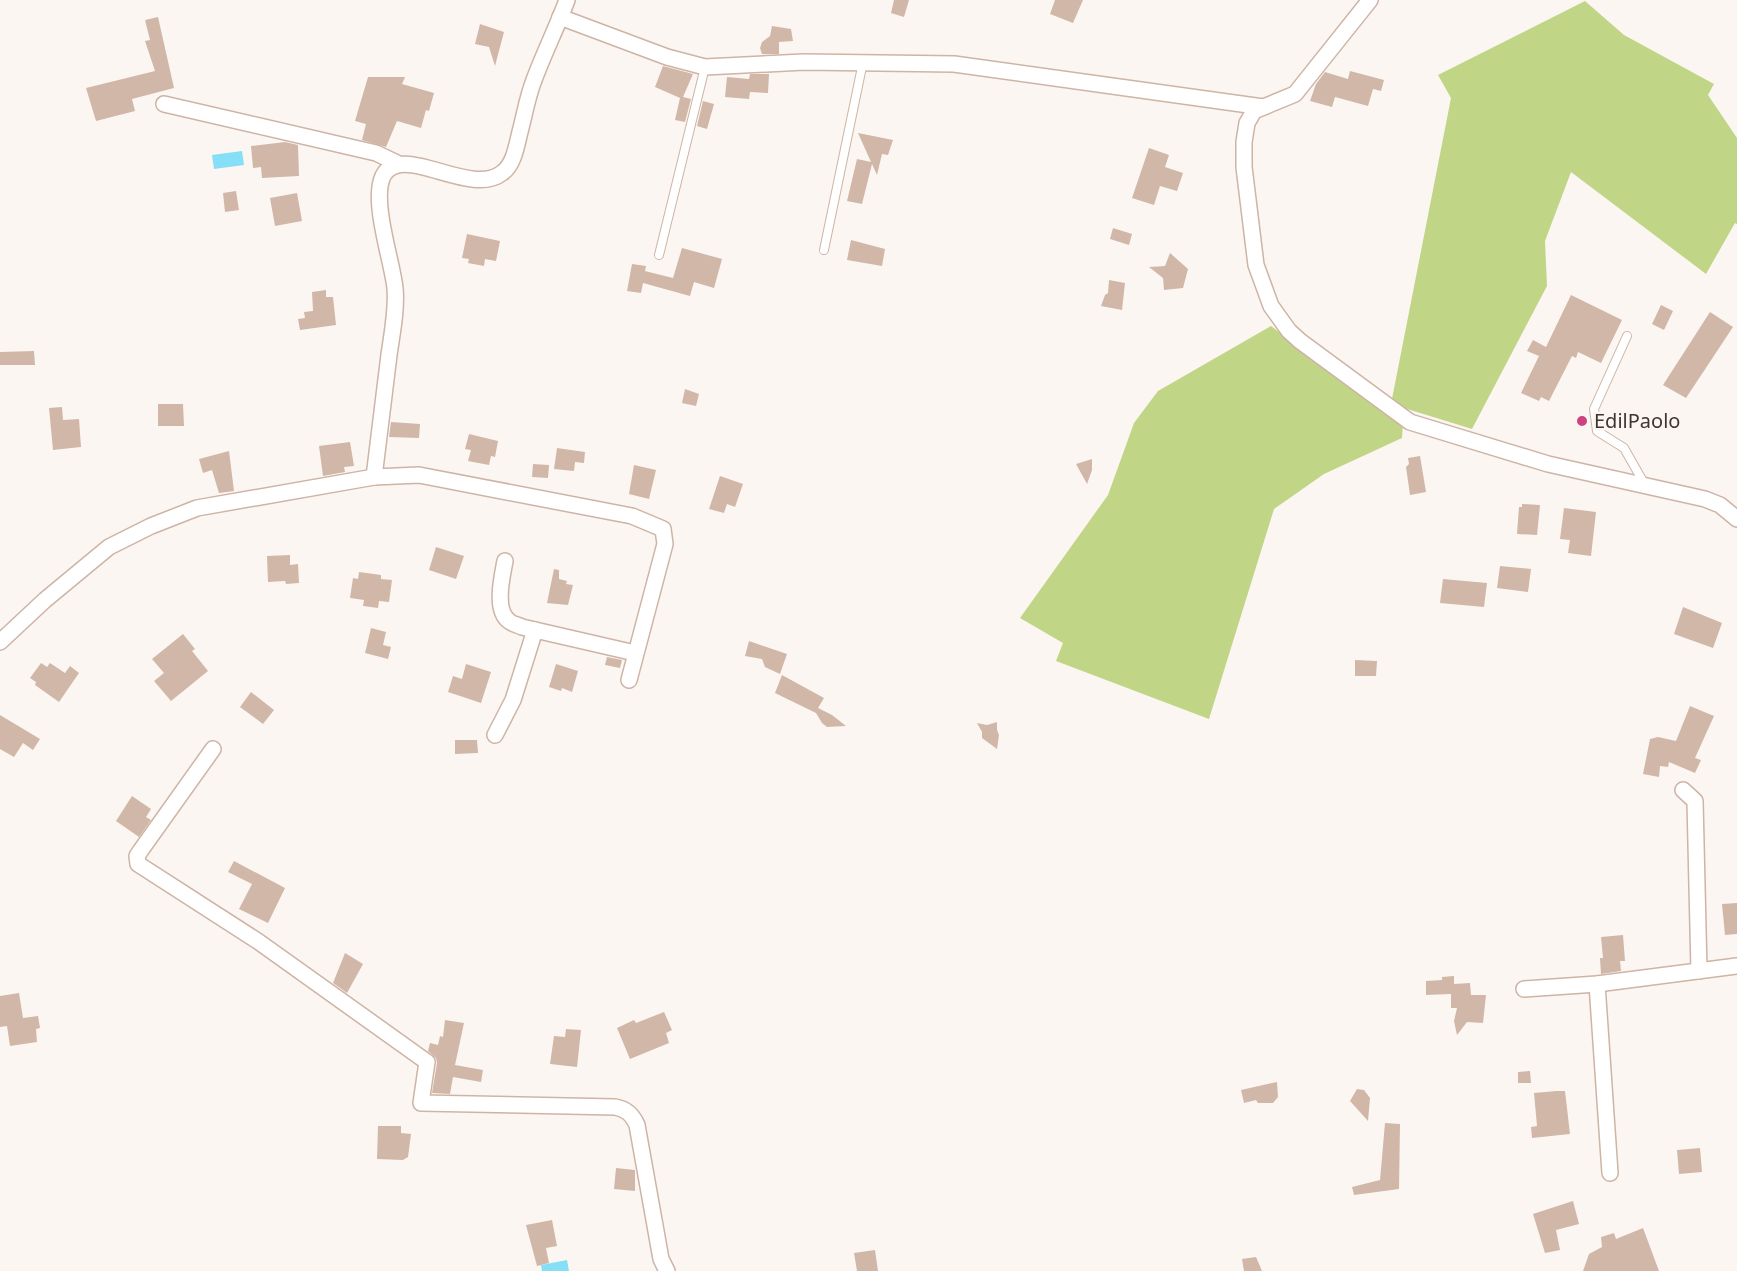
<svg xmlns="http://www.w3.org/2000/svg" width="1737" height="1271" viewBox="0 0 1737 1271" font-family="'Noto Sans',sans-serif">
<style>
.green{fill:#c1d586}
.water{fill:#85dff6}
.building{fill:#d1b7a7}
.lines{fill:none;stroke-linecap:round;stroke-linejoin:round}
.service-casing{stroke:#ceb4a4;stroke-width:10}
.minor-casing{stroke:#ceb4a4;stroke-width:18}
.service{stroke:#fff;stroke-width:8}
.minor{stroke:#fff;stroke-width:15}
.poi-dot{fill:#cb437f;stroke:#fcf6f3;stroke-width:2}
.labels{text-anchor:middle;stroke-width:5;stroke-linejoin:round;paint-order:stroke}
.poi-label{font-size:20px;fill:#3f352e;stroke:#fcf6f3;text-anchor:start}
</style>
<rect width="100%" height="100%" fill="#fcf6f3"/>
<g class="green">
<polygon points="1585,1 1624,35 1714,84 1708,95 1737,138 1737,224 1735,223 1706,274 1571,172 1545,241 1547,286 1472,429 1391,404 1451,98 1438,75"/>
<polygon points="1271,326 1403,424 1402,438 1324,474 1274,509 1209,719 1056,661 1063,643 1020,618 1108,495 1134,423 1158,391"/>
</g>
<g class="water">
<polygon points="242,151 244,165 214,169 212,155"/>
<polygon points="567,1260 569,1271 542,1271 541,1265"/>
</g>
<g class="building">
<polygon points="894,0 909,0 904,17 891,13"/>
<polygon points="1055,0 1083,0 1073,23 1050,14"/>
<polygon points="158,17 174,88 132,99 135,111 96,121 86,88 155,71 145,41 150,40 145,20"/>
<polygon points="480,24 504,32 495,66 489,47 475,44"/>
<polygon points="772,26 791,29 793,41 779,42 779,54 762,54 760,48 762,42 770,36"/>
<polygon points="663,66 693,74 683,97 691,99 685,122 675,120 680,98 655,87"/>
<polygon points="1350,71 1384,80 1381,91 1373,89 1368,106 1335,97 1332,107 1310,101 1316,84 1325,72 1348,79"/>
<polygon points="750,74 769,74 768,93 750,92 749,99 725,97 727,77 749,79"/>
<polygon points="368,77 405,77 402,84 434,93 429,111 426,110 421,128 397,121 386,147 362,140 366,124 355,121"/>
<polygon points="703,101 714,104 707,129 697,126"/>
<polygon points="858,133 893,140 888,155 882,154 877,175 872,164 862,204 847,201 857,159 871,162"/>
<polygon points="285,142 298,145 299,176 262,178 261,167 253,168 251,146"/>
<polygon points="1149,148 1169,155 1165,167 1183,173 1177,191 1160,186 1154,205 1132,198"/>
<polygon points="236,191 239,210 225,212 223,193"/>
<polygon points="297,193 302,221 275,226 270,198"/>
<polygon points="1113,228 1132,234 1129,245 1110,239"/>
<polygon points="467,234 500,241 496,261 485,259 484,266 468,263 469,259 462,258"/>
<polygon points="851,240 885,249 882,266 847,260"/>
<polygon points="682,248 722,259 714,288 694,282 690,296 643,283 641,293 627,291 632,264 646,266 645,271 673,278"/>
<polygon points="1170,253 1188,269 1183,288 1164,290 1163,278 1149,267 1165,266"/>
<polygon points="1109,280 1125,283 1122,310 1101,306 1105,295 1108,293"/>
<polygon points="326,290 326,297 333,297 336,325 300,330 298,319 305,318 304,312 313,311 312,292"/>
<polygon points="1571,295 1622,320 1601,363 1578,352 1576,358 1572,356 1549,401 1541,397 1539,401 1521,393 1539,356 1527,351 1533,340 1546,347"/>
<polygon points="1661,305 1673,311 1664,330 1652,324"/>
<polygon points="1710,312 1733,327 1686,398 1663,385"/>
<polygon points="34,351 35,365 0,365 0,352"/>
<polygon points="685,389 699,394 696,406 682,403"/>
<polygon points="158,404 183,404 184,426 158,426"/>
<polygon points="62,407 63,420 79,419 81,447 53,450 49,408"/>
<polygon points="391,422 420,424 419,438 389,437"/>
<polygon points="469,434 498,441 495,457 491,456 489,465 468,461 471,450 465,449"/>
<polygon points="350,442 354,466 344,467 345,472 323,476 319,446"/>
<polygon points="557,448 585,452 584,463 575,462 574,471 554,469"/>
<polygon points="229,451 234,491 219,493 212,470 203,473 199,459"/>
<polygon points="1420,456 1426,492 1410,495 1406,467 1409,464 1408,458"/>
<polygon points="1092,459 1092,470 1087,484 1076,464"/>
<polygon points="533,464 549,465 548,478 532,477"/>
<polygon points="634,465 656,470 649,499 629,494"/>
<polygon points="720,476 743,484 735,507 727,504 724,513 709,509"/>
<polygon points="1522,504 1540,505 1537,535 1517,534 1519,507 1522,507"/>
<polygon points="1564,508 1596,512 1591,556 1568,553 1570,540 1560,539"/>
<polygon points="436,547 464,556 456,579 429,570"/>
<polygon points="290,555 290,565 298,564 299,583 286,584 285,581 268,582 267,556"/>
<polygon points="1500,566 1531,569 1528,592 1497,588"/>
<polygon points="554,569 559,570 559,579 567,581 566,584 573,585 568,605 547,603"/>
<polygon points="359,572 381,575 381,579 392,580 389,602 379,601 378,608 363,606 364,600 350,598 353,578 358,579"/>
<polygon points="1443,579 1487,583 1484,607 1440,603"/>
<polygon points="1683,607 1722,623 1713,648 1674,634"/>
<polygon points="371,628 386,632 383,645 391,647 388,659 365,653"/>
<polygon points="183,634 195,649 192,651 208,671 171,701 154,681 164,673 152,659"/>
<polygon points="749,641 787,654 780,674 765,667 762,659 745,656"/>
<polygon points="607,657 622,660 620,668 605,665"/>
<polygon points="1355,660 1377,661 1376,676 1355,676"/>
<polygon points="41,663 47,667 50,663 65,673 70,666 79,673 59,702 35,685 36,682 30,678"/>
<polygon points="466,664 491,672 481,703 448,692 453,676 462,679"/>
<polygon points="556,664 578,671 572,692 562,688 561,691 549,687"/>
<polygon points="782,675 824,698 818,708 832,715 846,726 827,727 822,723 816,713 775,693"/>
<polygon points="251,692 274,710 263,724 240,707"/>
<polygon points="1690,706 1714,716 1695,758 1701,760 1695,773 1669,762 1668,767 1660,766 1659,777 1643,774 1650,739 1658,737 1676,741"/>
<polygon points="0,715 40,739 33,750 23,743 14,757 0,749"/>
<polygon points="997,722 997,730 999,735 997,749 982,738 982,732 977,723 987,725"/>
<polygon points="455,740 477,740 478,753 455,754"/>
<polygon points="132,796 151,809 146,817 151,820 139,837 116,821"/>
<polygon points="234,861 285,888 268,923 239,909 252,884 228,872"/>
<polygon points="1737,903 1737,934 1725,935 1722,904"/>
<polygon points="1623,935 1625,961 1620,961 1621,971 1601,974 1600,958 1603,958 1601,937"/>
<polygon points="345,953 363,964 347,993 333,983"/>
<polygon points="1454,976 1454,984 1470,983 1471,995 1486,995 1483,1023 1467,1022 1457,1035 1454,1021 1457,1008 1451,1008 1451,994 1426,995 1426,981 1442,980 1442,977"/>
<polygon points="19,993 23,1018 38,1016 40,1028 36,1029 37,1042 10,1046 7,1026 0,1027 0,996"/>
<polygon points="664,1012 672,1030 666,1033 669,1043 630,1059 617,1028 634,1020 636,1023"/>
<polygon points="445,1020 464,1023 455,1065 483,1070 481,1082 453,1077 450,1094 432,1093 437,1063 436,1058 428,1051 430,1043 438,1045 440,1036 443,1037"/>
<polygon points="566,1029 581,1030 577,1067 550,1064 554,1036 565,1037"/>
<polygon points="1530,1071 1531,1083 1518,1083 1518,1072"/>
<polygon points="1277,1082 1278,1097 1273,1103 1258,1103 1256,1100 1244,1103 1241,1090"/>
<polygon points="1357,1089 1364,1090 1370,1098 1368,1121 1350,1101"/>
<polygon points="1556,1091 1565,1091 1570,1134 1532,1138 1531,1127 1537,1126 1534,1093"/>
<polygon points="1385,1123 1400,1124 1399,1189 1354,1195 1352,1187 1380,1180"/>
<polygon points="378,1126 401,1126 401,1133 411,1134 408,1157 403,1160 377,1159"/>
<polygon points="1700,1148 1702,1172 1679,1174 1677,1150"/>
<polygon points="616,1168 635,1170 635,1191 614,1189"/>
<polygon points="1573,1201 1579,1224 1556,1230 1560,1250 1545,1253 1533,1214"/>
<polygon points="552,1220 557,1246 546,1248 549,1263 537,1266 526,1225"/>
<polygon points="1643,1228 1659,1271 1583,1271 1589,1254 1602,1247 1601,1237 1614,1233 1616,1239"/>
<polygon points="875,1250 878,1271 857,1271 854,1253"/>
<polygon points="1256,1257 1262,1271 1244,1271 1242,1259"/>
</g>
<g class="lines">
<defs>
<g id="service">
<polyline points="824,250 863,62"/>
<polyline points="659,255 705,67"/>
<polyline points="1627,336 1594,409 1597,431 1624,448 1645,485"/>
</g>
<g id="minor">
<polyline points="1370,0 1295,94 1254,111 1247,123 1244,142 1244,167 1256,265 1271,306 1289,331 1300,341 1410,422 1548,464 1705,499 1720,505 1737,519"/>
<polyline points="560,17 667,57 705,67 804,62 954,64 1263,107"/>
<polyline points="164,104 376,153 399,164"/>
<path d="M374,477c5,-40 10,-81 15,-122 3,-21 8,-46 6,-67 -3,-28 -24,-87 -12,-112 18,-35 87,22 119,-3 13,-9 15,-31 19,-45 4,-16 7,-33 13,-48 10,-27 23,-53 33,-80"/>
<path d="M505,561c-3,16 -11,49 4,60 3,3 9,4 13,6l113,26"/>
<polyline points="0,642 45,600 109,547 151,526 197,508 374,477 419,475 632,516 663,529 665,544 629,680"/>
<polyline points="495,735 513,700 535,630"/>
<path d="M213,749l-72,101 -4,6 1,8 121,78 168,120 -6,41 194,4c11,2 17,7 22,18l24,134 6,12"/>
<polyline points="1683,790 1695,801 1699,971"/>
<polyline points="1597,984 1610,1173"/>
<polyline points="1524,989 1597,984 1737,966"/>
</g>
</defs>
<use href="#service" class="service-casing"/>
<use href="#minor" class="minor-casing"/>
<use href="#service" class="service"/>
<use href="#minor" class="minor"/>
</g>
<circle class="poi-dot" cx="1582" cy="421" r="6"/>
<g class="labels">
<g class="poi-label">
<text x="1594" y="428">EdilPaolo</text>
</g>
</g>
</svg>
